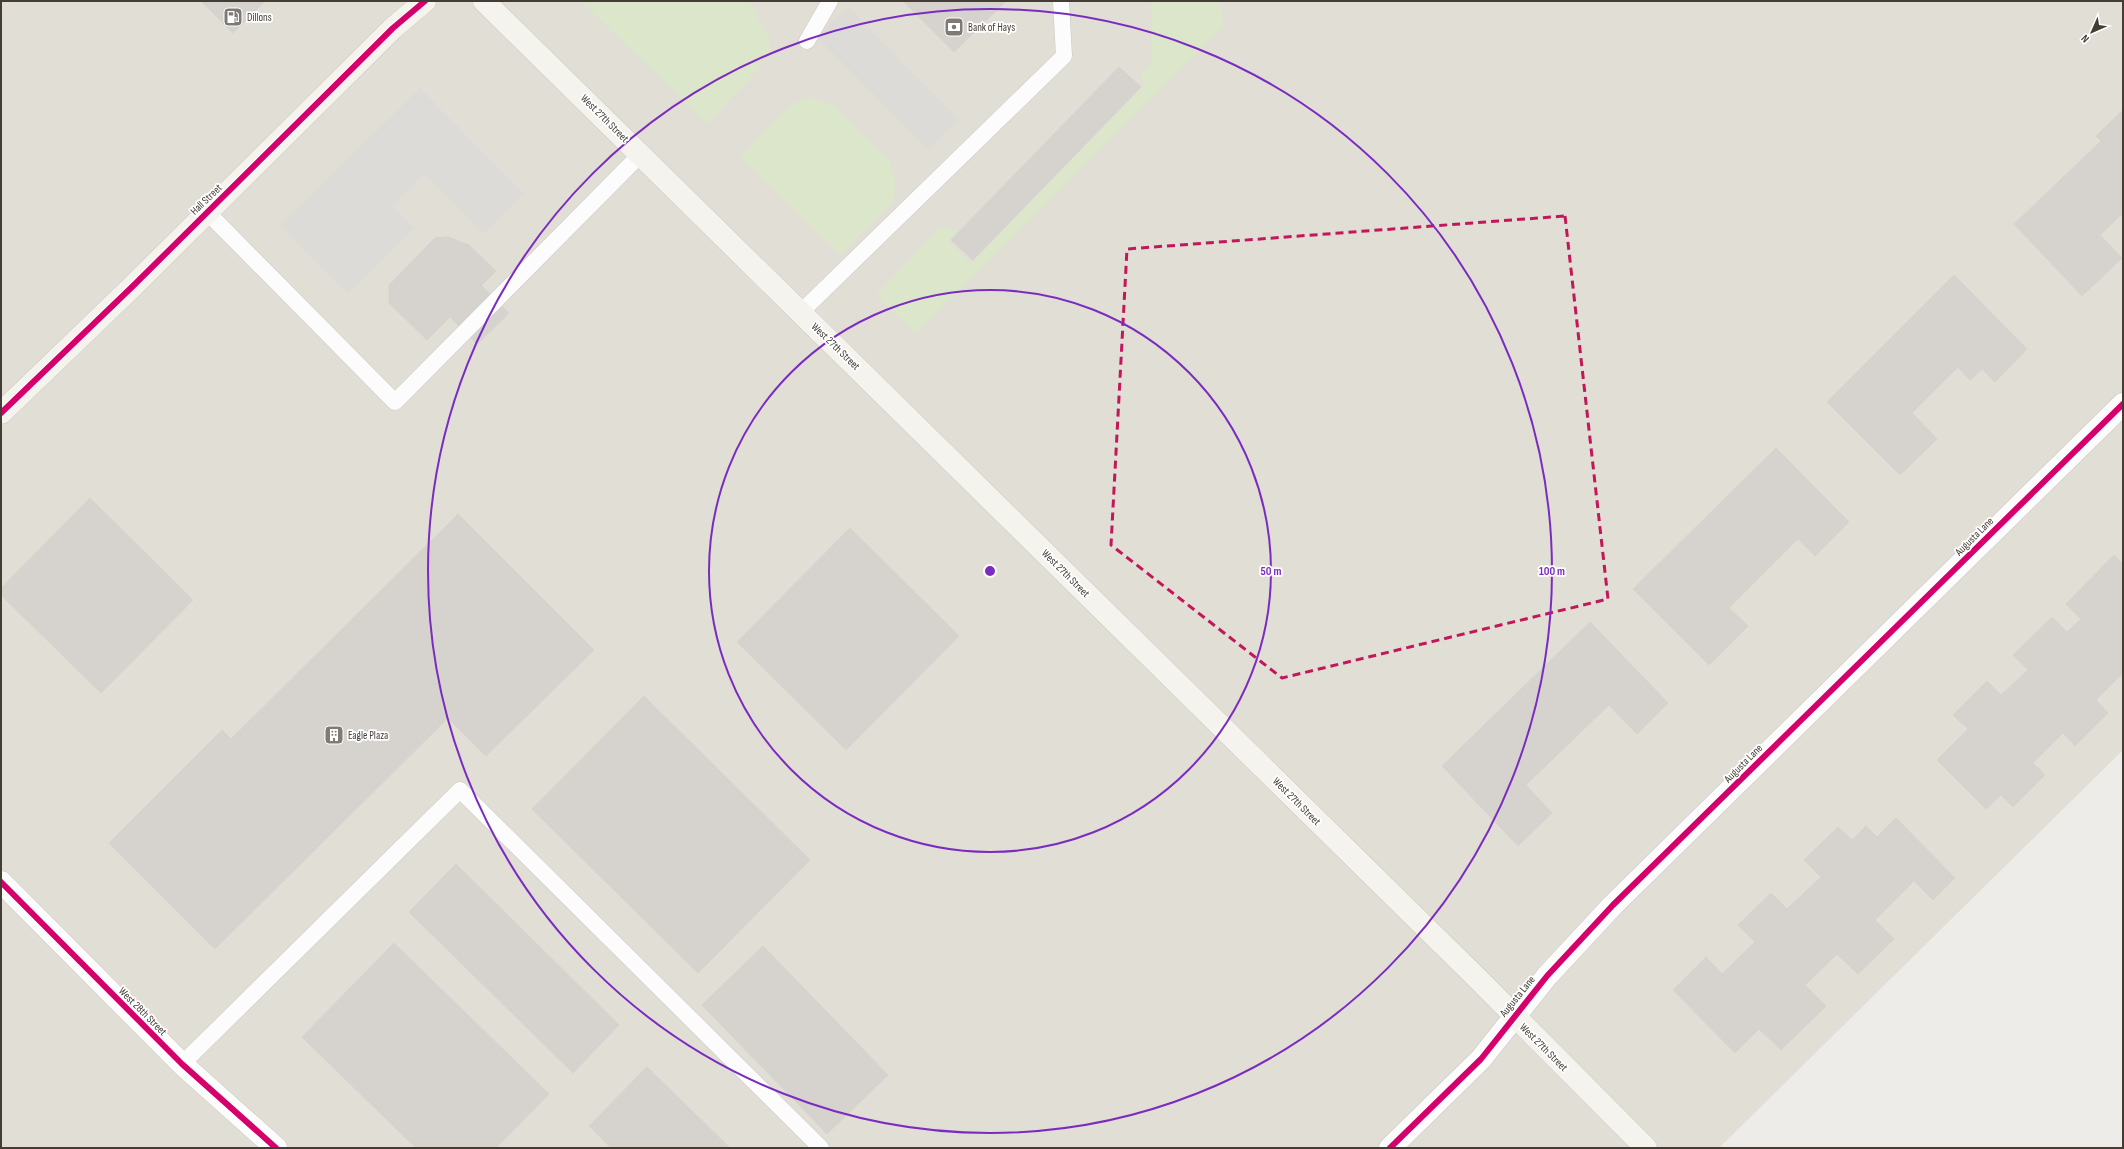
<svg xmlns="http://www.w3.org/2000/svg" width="2124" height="1149" viewBox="0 0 2124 1149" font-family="'Sofia Sans Condensed',sans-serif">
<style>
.residential{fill:#e1ded6}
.green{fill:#dce6ca}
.parking{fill:#dddbd8}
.building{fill:#d6d3cf;stroke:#d6d3ce}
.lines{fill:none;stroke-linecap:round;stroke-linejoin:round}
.lane-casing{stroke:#cac8c4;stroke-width:17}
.street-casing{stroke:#cac8c4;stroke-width:23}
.secondary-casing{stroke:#ccc9bf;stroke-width:23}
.lane{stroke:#fcfcfc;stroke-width:16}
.street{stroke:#fcfcfc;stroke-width:22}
.secondary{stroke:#f5f3ee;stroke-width:22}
.cycleway-casing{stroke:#fff;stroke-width:8}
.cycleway{stroke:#d6006c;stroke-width:6}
.marked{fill:none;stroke:#c2185b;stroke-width:3;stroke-dasharray:8 5;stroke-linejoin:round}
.ring{fill:none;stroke:#7b2cbf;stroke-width:2}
.labels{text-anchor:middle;stroke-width:3.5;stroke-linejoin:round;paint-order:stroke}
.poi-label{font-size:11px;fill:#433d35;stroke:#fff;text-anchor:start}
.street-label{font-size:11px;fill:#433d35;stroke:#fff}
.centre{fill:#7b2cbf;stroke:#fff;stroke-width:2}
.ring-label{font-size:12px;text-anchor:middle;font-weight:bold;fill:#7b2cbf;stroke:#fff;stroke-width:3.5;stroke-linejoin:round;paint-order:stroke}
</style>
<rect width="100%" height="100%" fill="#eeece8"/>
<polygon class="residential" points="1,1 2123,1 2123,750 1719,1148 1,1148"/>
<g class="green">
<polygon points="581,1 750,1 758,20 768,35 771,56 763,55 759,69 707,124"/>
<polygon points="1151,1 1220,1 1224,26 916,334 876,296 939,228 947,226 958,230 948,241 971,263 1144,85 1141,73 1152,63"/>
<polygon points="809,97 833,105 890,161 895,179 893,202 841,255 740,157 789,106"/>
</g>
<g class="parking">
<polygon points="848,7 959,120 928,150 817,37"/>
<polygon points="420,88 524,194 483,234 425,174 392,206 415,228 348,294 280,225"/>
</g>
<g class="building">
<polygon points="201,1 265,1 233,33"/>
<polygon points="903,1 1006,1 954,52"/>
<polygon points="1119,67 1141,87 973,260 951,240"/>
<polygon points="2123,110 2123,213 2100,235 2122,258 2082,296 2014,224 2101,141 2096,136"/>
<polygon points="448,237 469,245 496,271 427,340 389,303 389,285 435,238"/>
<polygon points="1954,275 2027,349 1995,382 1982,369 1970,380 1958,367 1912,413 1937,439 1900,475 1827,402"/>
<polygon points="481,285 509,313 477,344 450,317"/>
<polygon points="1776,448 1849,522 1815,556 1798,539 1729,608 1748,626 1709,665 1633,589"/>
<polygon points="90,498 193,600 101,693 1,595 1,588"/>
<polygon points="458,514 594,650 486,756 448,718 215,949 109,843 222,730 231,739"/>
<polygon points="850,528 959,636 846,750 737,642"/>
<polygon points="2114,555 2123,564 2123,673 2096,700 2108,713 2075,746 2063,733 2033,763 2045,775 2013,807 2001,795 1986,809 1937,760 1968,729 1953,715 1987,681 2001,695 2028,670 2013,655 2052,617 2067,632 2081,619 2066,604"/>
<polygon points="1590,622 1668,703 1637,734 1609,705 1526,785 1552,813 1518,846 1442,766"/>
<polygon points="644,696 810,860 698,973 532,809"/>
<polygon points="1896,818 1955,878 1933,900 1914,881 1875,920 1894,939 1858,974 1837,954 1805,985 1826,1006 1781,1050 1759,1029 1735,1053 1673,990 1706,957 1722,974 1755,942 1738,925 1771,893 1787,909 1821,877 1804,860 1838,827 1852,840 1866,826 1877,837"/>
<polygon points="456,864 619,1025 573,1073 409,912"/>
<polygon points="394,943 549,1094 496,1148 416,1148 302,1037"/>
<polygon points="763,946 888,1075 827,1134 702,1005"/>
<polygon points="647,1067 730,1148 611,1148 589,1126"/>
</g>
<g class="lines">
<defs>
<g id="lane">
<polyline points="807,41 830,1"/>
<polyline points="207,212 395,402 641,154"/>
<polyline points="801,312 1064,56 1061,1"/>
<polyline points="182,1064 460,790 821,1148"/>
</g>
<g id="street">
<polyline points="1,882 182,1064 276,1148"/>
<polyline points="1390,1148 1481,1059 1547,976 1613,905 2123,404"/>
</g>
<g id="secondary">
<polyline points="484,1 1477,978 1646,1148"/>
<polyline points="1,413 133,286 393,28 425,1"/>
</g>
</defs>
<use href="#lane" class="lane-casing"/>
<use href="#street" class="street-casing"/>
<use href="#secondary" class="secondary-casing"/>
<use href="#lane" class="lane"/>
<use href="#street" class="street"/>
<use href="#secondary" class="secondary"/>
<defs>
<g id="cycleway">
<polyline points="1,413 133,286 393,28 425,1"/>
<polyline points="1,882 182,1064 276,1148"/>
<polyline points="1390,1148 1481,1059 1547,976 1613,905 2123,404"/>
</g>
</defs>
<use href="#cycleway" class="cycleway-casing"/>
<use href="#cycleway" class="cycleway"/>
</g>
<path class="marked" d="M1565,216l43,383 -326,79 -171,-133 16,-296z"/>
<g class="ring">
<circle cx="990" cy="571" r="281"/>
<circle cx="990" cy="571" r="562"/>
</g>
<defs>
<symbol id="fuel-square" viewBox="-11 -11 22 22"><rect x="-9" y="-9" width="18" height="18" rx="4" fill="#7f7a74" stroke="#fff"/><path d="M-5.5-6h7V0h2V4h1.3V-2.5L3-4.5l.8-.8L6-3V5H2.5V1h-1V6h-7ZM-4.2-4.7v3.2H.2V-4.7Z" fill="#fff"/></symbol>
<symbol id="bank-square" viewBox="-11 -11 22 22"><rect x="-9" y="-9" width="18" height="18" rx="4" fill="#7f7a74" stroke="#fff"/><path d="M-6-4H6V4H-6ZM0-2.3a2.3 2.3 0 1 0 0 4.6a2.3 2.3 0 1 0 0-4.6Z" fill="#fff"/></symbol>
<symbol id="building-square" viewBox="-11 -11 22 22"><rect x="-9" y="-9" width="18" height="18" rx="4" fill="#7f7a74" stroke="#fff"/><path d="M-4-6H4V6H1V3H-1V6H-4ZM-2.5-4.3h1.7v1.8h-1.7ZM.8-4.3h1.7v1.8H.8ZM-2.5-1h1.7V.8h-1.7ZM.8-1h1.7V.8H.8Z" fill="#fff"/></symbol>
</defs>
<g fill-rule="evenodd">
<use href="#fuel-square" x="222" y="6" width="22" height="22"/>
<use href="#bank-square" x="943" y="16" width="22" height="22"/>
<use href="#building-square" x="323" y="724" width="22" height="22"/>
</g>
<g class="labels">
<g class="poi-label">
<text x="247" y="21">Dillons</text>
<text x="968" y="31">Bank of Hays</text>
<text x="348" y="739">Eagle Plaza</text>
</g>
<g class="street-label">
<text transform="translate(605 118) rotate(45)" y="4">West 27th Street</text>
<text transform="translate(206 199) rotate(-44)" y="4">Hall Street</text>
<text transform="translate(836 346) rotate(44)" y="4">West 27th Street</text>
<text transform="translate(1974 536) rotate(-45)" y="4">Augusta Lane</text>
<text transform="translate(1066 573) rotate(45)" y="4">West 27th Street</text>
<text transform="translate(1743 763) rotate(-45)" y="4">Augusta Lane</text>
<text transform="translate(1297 801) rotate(45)" y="4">West 27th Street</text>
<text transform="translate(1517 996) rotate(-51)" y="4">Augusta Lane</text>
<text transform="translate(143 1011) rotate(45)" y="4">West 28th Street</text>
<text transform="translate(1544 1047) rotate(45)" y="4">West 27th Street</text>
</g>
</g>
<circle cx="990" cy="571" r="6" class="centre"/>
<g class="ring-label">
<text x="1271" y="575">50 m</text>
<text x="1552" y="575">100 m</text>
</g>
<rect width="2124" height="1149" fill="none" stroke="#433d35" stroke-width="4"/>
<g transform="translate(2092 32) rotate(225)" stroke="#ffffff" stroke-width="3" paint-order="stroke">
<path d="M0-3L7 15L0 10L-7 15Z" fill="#433d35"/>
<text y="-6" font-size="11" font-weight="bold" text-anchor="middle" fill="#433d35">N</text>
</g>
</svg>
